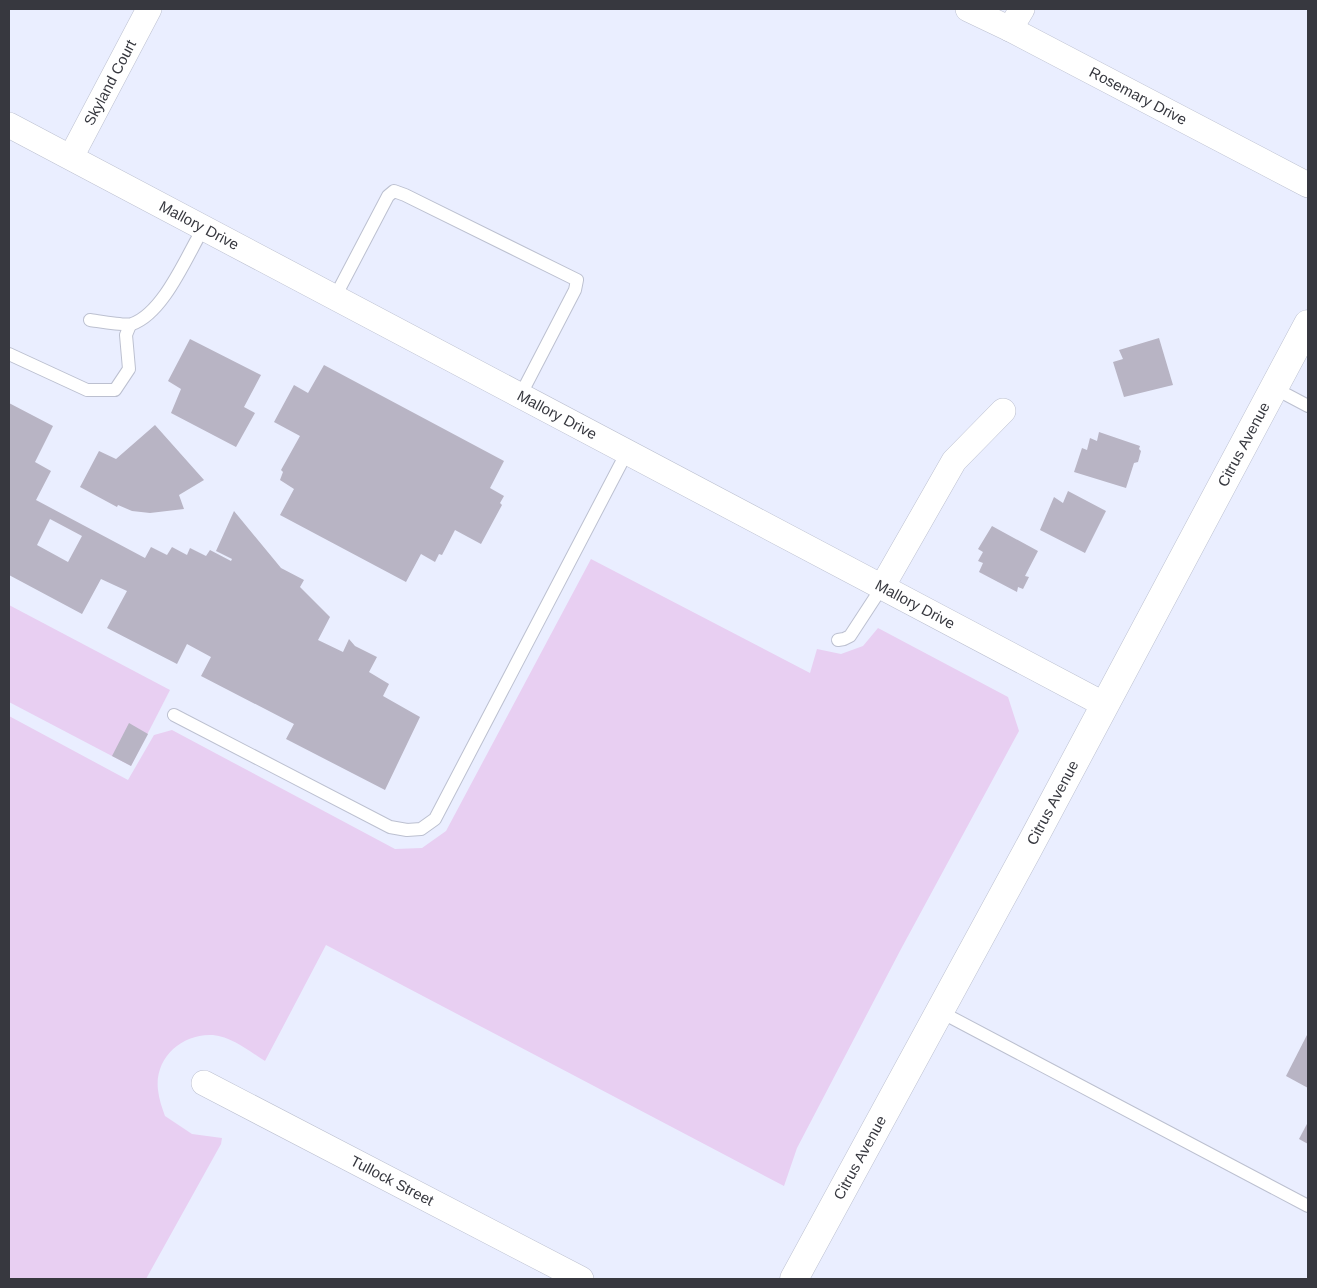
<svg xmlns="http://www.w3.org/2000/svg" width="1317" height="1288" viewBox="0 0 1317 1288" font-family="Arial,sans-serif">
<style>
.green{fill:#e8cff2}
.building{fill:#b8b4c4;fill-rule:evenodd}
.lines{fill:none;stroke-linecap:round;stroke-linejoin:round}
.service-casing{stroke:#bcc0d0;stroke-width:14}
.minor-casing{stroke:#bcc0d0;stroke-width:26}
.secondary-casing{stroke:#bcc0d0;stroke-width:29}
.service{stroke:#fff;stroke-width:12}
.minor{stroke:#fff;stroke-width:25}
.secondary{stroke:#fff;stroke-width:28}
.labels{text-anchor:middle;stroke-width:4.5;stroke-linejoin:round;paint-order:stroke}
.street-label{font-size:15px;fill:#37383f;stroke:#fbfcff}
</style>
<rect width="100%" height="100%" fill="#eaeeff"/>
<g class="green">
<path d="M591,559l219,114 7,-24 24,5 22,-8 15,-18 130,69 11,34 -118,218 -104,199 -13,38 -458,-241 -61,116c-16,-10 -33,-24 -52,-26 -31,-2 -59,23 -55,55 1,9 4,18 7,26l27,18 30,4 -1,6 -75,135h-137v-563l119,64 26,-45 18,-5 223,119 27,-1 24,-17z"/>
<polygon points="9,605 170,690 131,766 9,702"/>
</g>
<g class="building">
<polygon points="1159,338 1173,385 1124,397 1113,362 1123,359 1119,350"/>
<polygon points="190,339 261,375 244,407 255,413 236,447 171,413 181,389 168,381"/>
<polygon points="324,365 504,461 490,488 504,496 500,503 502,505 481,544 455,530 442,555 439,554 435,562 421,554 406,582 280,515 294,489 280,480 283,472 281,470 300,436 274,422 294,385 308,393"/>
<path d="M9,403l44,23 -18,36 16,9 -15,29 109,58 6,-11 16,8 5,-8 15,8 3,-7 16,8 4,-6 21,11 1,-2 -16,-8 18,-40 47,57 23,12 -4,7 30,30 -12,23 25,12 6,-13 6,7 22,11 -8,15 20,12 -6,12 37,21 -35,73 -99,-51 8,-15 -93,-48 10,-19 -24,-13 -10,20 -70,-36 20,-37 -26,-12 -19,35 -73,-39zM50,519l32,17 -14,26 -31,-17z"/>
<polygon points="155,425 204,480 179,495 184,509 150,513 132,511 118,505 117,507 80,487 99,451 116,459"/>
<polygon points="1099,432 1140,446 1139,449 1141,451 1138,462 1134,463 1126,488 1074,472 1082,448 1087,450 1090,438 1097,441"/>
<polygon points="1068,491 1106,511 1085,553 1040,530 1054,497 1063,503"/>
<polygon points="992,526 1038,551 1025,576 1029,577 1023,589 1018,587 1017,592 979,572 983,563 978,561 983,552 978,549"/>
<polygon points="129,723 148,734 131,766 112,756"/>
<polygon points="1308,1033 1308,1088 1286,1076"/>
<polygon points="1308,1122 1308,1144 1299,1139"/>
</g>
<g class="lines">
<defs>
<g id="service">
<polyline points="335,297 388,196 394,191 405,195 577,280 575,290 520,396"/>
<path d="M90,320c8,1 35,6 42,4 32,-11 55,-69 72,-97"/>
<polyline points="9,354 87,390 115,390 129,369 126,335 130,325"/>
<polyline points="1274,388 1308,406"/>
<polyline points="838,640 844,639 850,636 882,587"/>
<polyline points="174,715 390,827 407,830 421,829 435,819 627,452"/>
<polyline points="939,1011 1308,1206"/>
</g>
<g id="minor">
<path id="s1" d="M968,9l42,20 298,156"/>
<polyline points="1010,29 1022,9"/>
<path id="s2" d="M9,125l1096,580"/>
<path id="s3" d="M71,157l78,-148"/>
<polyline points="882,587 954,461 1003,411"/>
<path id="s4" d="M204,1083l377,196"/>
</g>
<g id="secondary">
<path id="s5" d="M794,1279l233,-428 281,-527"/>
</g>
</defs>
<use href="#service" class="service-casing"/>
<use href="#minor" class="minor-casing"/>
<use href="#secondary" class="secondary-casing"/>
<use href="#service" class="service"/>
<use href="#minor" class="minor"/>
<use href="#secondary" class="secondary"/>
</g>
<g class="labels">
<g class="street-label">
<text dy="5" stroke="none"><textPath href="#s3" startOffset="84">Skyland Court</textPath></text>
<text dy="5" stroke="none"><textPath href="#s1" startOffset="191">Rosemary Drive</textPath></text>
<text dy="5" stroke="none"><textPath href="#s2" startOffset="215">Mallory Drive</textPath></text>
<text dy="5" stroke="none"><textPath href="#s2" startOffset="620">Mallory Drive</textPath></text>
<text dy="5" stroke="none"><textPath href="#s5" startOffset="948">Citrus Avenue</textPath></text>
<text dy="5" stroke="none"><textPath href="#s2" startOffset="1025">Mallory Drive</textPath></text>
<text dy="5" stroke="none"><textPath href="#s5" startOffset="542">Citrus Avenue</textPath></text>
<text dy="5" stroke="none"><textPath href="#s5" startOffset="138">Citrus Avenue</textPath></text>
<text dy="5" stroke="none"><textPath href="#s4" startOffset="212">Tullock Street</textPath></text>
</g>
</g>
<rect width="1317" height="1288" fill="none" stroke="#37383f" stroke-width="20"/>
</svg>
